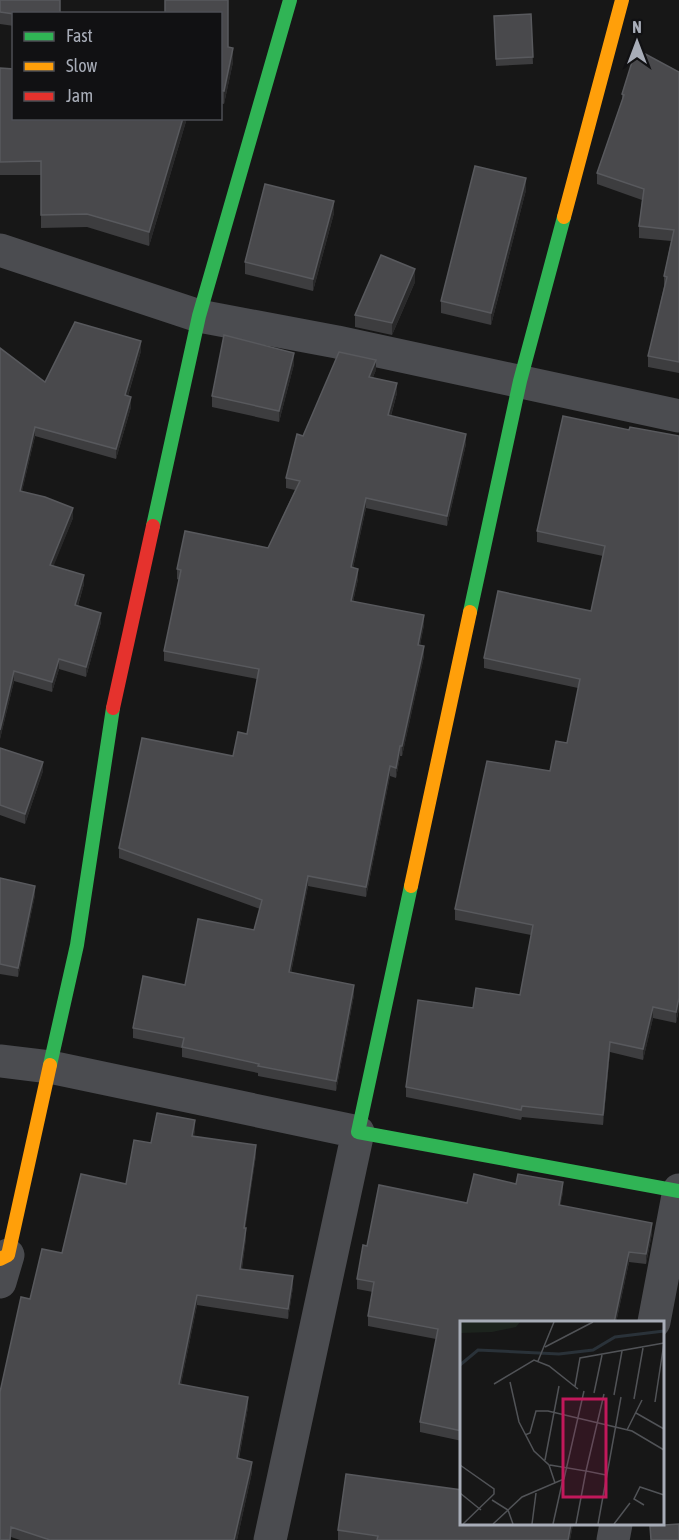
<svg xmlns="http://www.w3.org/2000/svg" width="679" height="1540" viewBox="0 0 679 1540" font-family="'Asap Condensed',sans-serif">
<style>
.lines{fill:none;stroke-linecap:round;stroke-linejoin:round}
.street{stroke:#4b4c50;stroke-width:33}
.fast{stroke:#30b455;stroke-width:14}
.slow{stroke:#ff9f0a;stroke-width:14}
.jam{stroke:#e5322d;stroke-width:14}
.wall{fill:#3d3d3f}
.shaded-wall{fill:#29292a}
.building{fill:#49494c;stroke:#58595d;stroke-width:1.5}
.inset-river{fill:none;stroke:#2a3239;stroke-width:3}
.inset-road{fill:none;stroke:#515357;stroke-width:1.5}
.view{fill:#c2185b;fill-opacity:0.15;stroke:#c2185b;stroke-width:3}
.inset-edge{fill:none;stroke:#a8adb8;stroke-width:3}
</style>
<rect width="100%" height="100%" fill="#171717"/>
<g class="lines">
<g class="street">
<polyline points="0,250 199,316 337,342 679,416"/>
<polyline points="0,1061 50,1067 358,1132 270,1540"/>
<polyline points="0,1282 8,1255"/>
<polyline points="654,1322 679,1190"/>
<polyline points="613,1540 616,1524"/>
</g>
<g class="fast">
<polyline points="153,526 199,316 290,0"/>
<polyline points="470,612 520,381 564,217"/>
<polyline points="411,886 358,1132 679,1191"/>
<polyline points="50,1065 77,945 113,708"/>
</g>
<g class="slow">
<polyline points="564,217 622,0"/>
<polyline points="411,886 470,612"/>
<polyline points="0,1259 8,1255 50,1065"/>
</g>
<polyline class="jam" points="113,708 153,526"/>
</g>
<g class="wall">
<polygon points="0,0 14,14 14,26 0,24"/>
<polygon points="220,14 228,47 233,62 224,104 220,103"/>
<polygon points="531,14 533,64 496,66 494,23"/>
<polygon points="0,68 14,118 187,118 149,246 87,227 41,228 41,175 0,175"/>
<polygon points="679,72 679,373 648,367 648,356 664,287 664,276 671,241 639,238 639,226 642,200 597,184 597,173 622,100 622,94"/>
<polygon points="526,190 491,325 441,313 441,301"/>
<polygon points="334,213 313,291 245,274 245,262"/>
<polygon points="415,282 392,335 355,327 355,315"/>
<polygon points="0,348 45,382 141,351 128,396 131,407 116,459 35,436 22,491 73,518 53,566 84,584 78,606 101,622 86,677 59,669 52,692 14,681 0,739"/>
<polygon points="294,364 279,422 212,407 212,396"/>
<polygon points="376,370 373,377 397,393 391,416 466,444 447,526 366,508 353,568 358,579 353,602 424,625 420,645 424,656 402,756 400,756 396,778 390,776 366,897 308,886 291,973 354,995 336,1091 258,1076 258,1073 182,1057 182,1048 133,1038 133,1028 254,930 260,909 119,858 119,848 233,756 247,734 257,679 164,661 164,651 179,580 177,579 177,569 268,548 295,490 286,488 286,478 303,436"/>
<polygon points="629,430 679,436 679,1009 676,1023 653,1018 643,1060 610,1052 603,1125 522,1117 521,1120 406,1097 406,1087 473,1008 520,995 531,935 455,920 455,909 550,771 567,743 578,688 484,668 484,658 591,611 603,556 537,542 537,531"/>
<polygon points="0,748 43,771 25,824 0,815"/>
<polygon points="0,878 35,895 18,977 0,974"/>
<polygon points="195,1130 194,1136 256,1155 245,1228 246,1238 242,1269 293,1287 288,1319 197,1305 181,1384 248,1407 239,1459 252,1472 237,1540 20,1540 11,1537 10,1540 0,1540 30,1299 62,1253 126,1184 151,1143"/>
<polygon points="516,1184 563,1192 560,1205 652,1233 646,1264 629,1262 616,1323 462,1323 462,1441 420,1432 420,1422 436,1339 368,1326 368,1316 373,1292 357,1289 357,1279 367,1246 467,1203"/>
<polygon points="462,1524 573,1524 570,1540 338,1540 338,1530"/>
</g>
<g class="shaded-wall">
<polygon points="233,48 233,62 224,104 224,91"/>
<polygon points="183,118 187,118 149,246 149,232"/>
<polygon points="526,178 526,190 491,325 491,313"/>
<polygon points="334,201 334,213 313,291 313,279"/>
<polygon points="415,269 415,282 392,335 392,323"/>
<polygon points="141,341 141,351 125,405 125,395"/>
<polygon points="294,353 294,364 279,422 279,411"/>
<polygon points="376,360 376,370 369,386 369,377"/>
<polygon points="397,383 397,393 388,425 388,415"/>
<polygon points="131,397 131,407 116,459 116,449"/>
<polygon points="35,427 35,436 20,500 20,491"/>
<polygon points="466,434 466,444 447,526 447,516"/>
<polygon points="366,498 366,508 351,577 351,567"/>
<polygon points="73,508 73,518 50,575 50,565"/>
<polygon points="358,569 358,579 351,611 351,601"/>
<polygon points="84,575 84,584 75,615 75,605"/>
<polygon points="101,613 101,622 86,677 86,667"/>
<polygon points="424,615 424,625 418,655 418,645"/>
<polygon points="424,646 424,656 402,756 402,746"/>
<polygon points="59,659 59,669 52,692 52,682"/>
<polygon points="14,671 14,681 0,739 0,730"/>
<polygon points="400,746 400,756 396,778 396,768"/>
<polygon points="43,762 43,771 25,824 25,814"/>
<polygon points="390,766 390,776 366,897 366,887"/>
<polygon points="308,876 308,886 289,982 289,972"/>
<polygon points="35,886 35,895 18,977 18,968"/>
<polygon points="354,985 354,995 336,1091 336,1081"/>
<polygon points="679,998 679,1009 676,1023 676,1012"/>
<polygon points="653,1007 653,1018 643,1060 643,1049"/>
<polygon points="610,1042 610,1052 603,1125 603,1115"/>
<polygon points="195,1120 195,1130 192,1146 192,1136"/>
<polygon points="256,1145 256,1155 244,1238 244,1228"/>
<polygon points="563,1182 563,1192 559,1215 559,1205"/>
<polygon points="652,1223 652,1233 646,1264 646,1254"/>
<polygon points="246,1228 246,1238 240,1279 240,1269"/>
<polygon points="629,1252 629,1262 616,1323 614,1323"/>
<polygon points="293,1276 293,1287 288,1319 288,1309"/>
<polygon points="197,1295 197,1305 179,1394 179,1384"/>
<polygon points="248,1397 248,1407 237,1468 237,1458"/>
<polygon points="252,1462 252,1472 237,1540 234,1540"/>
<polygon points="571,1524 573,1524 570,1540 568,1540"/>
</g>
<g class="building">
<polygon points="0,0 60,0 60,14 14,14 0,12"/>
<polygon points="165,0 228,0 228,47 233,48 224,91 220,90 220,14 165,14"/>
<polygon points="531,14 533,57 496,59 494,16"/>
<polygon points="636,49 679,72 679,362 648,356 667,277 664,276 674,230 639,226 644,189 597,173 624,95 622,94"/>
<polygon points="0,68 14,69 14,118 183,118 149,232 87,214 41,215 41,161 0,162"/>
<polygon points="475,166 526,178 491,313 441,301"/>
<polygon points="265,184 334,201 313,279 245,262"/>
<polygon points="381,255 415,269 392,323 355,315"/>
<polygon points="75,322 141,341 125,395 131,397 116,449 35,427 20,491 45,497 73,508 50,565 84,575 75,605 101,613 86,667 59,659 52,682 14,671 0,730 0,348 45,382"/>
<polygon points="224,335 294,353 279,411 212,396"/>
<polygon points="339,352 376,360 369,377 397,383 388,415 466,434 447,516 366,498 351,567 358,569 351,601 424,615 418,645 424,646 402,746 400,746 396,768 390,766 366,887 308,876 289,972 354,985 336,1081 258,1066 259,1064 182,1047 184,1038 133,1028 143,976 185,985 198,919 254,930 262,900 119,848 142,738 233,756 238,732 247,734 259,669 164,651 181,570 177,569 185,531 268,548 300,481 286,478 297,434 303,436"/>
<polygon points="563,416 629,430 630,427 679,436 679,998 676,1012 653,1007 643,1049 610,1042 603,1115 522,1106 521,1110 406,1087 418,1000 473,1008 476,988 520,995 533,925 455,909 487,761 550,771 556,741 567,743 580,679 484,658 498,591 591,611 605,546 537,531"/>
<polygon points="0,748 43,762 25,814 0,805"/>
<polygon points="0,878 35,886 18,968 0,964"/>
<polygon points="157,1113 195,1120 192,1136 256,1145 244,1228 246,1228 240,1269 293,1276 288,1309 197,1295 179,1384 248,1397 237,1458 252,1462 234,1540 50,1540 11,1527 10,1540 0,1540 0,1392 21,1297 30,1299 42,1249 62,1253 81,1174 126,1184 134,1140 151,1143"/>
<polygon points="474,1174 516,1184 518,1174 563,1182 559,1205 652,1223 646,1254 629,1252 614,1323 462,1323 462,1431 420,1422 438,1329 368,1316 374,1282 357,1279 363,1245 367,1246 379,1185 467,1203"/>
<polygon points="346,1474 462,1490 462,1524 571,1524 568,1540 377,1540 378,1536 338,1530"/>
<polygon points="679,1524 679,1540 651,1540 650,1526"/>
</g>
<g transform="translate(460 1321)">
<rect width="204" height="204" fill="#171717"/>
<path d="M1,1h59l-4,5 -24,5 -31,1z" fill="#1d241e"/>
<path class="inset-river" d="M0,44l18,-15 81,4 34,-4 22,-13 49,-6"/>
<path class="inset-road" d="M85,26l48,-25M78,40l16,-39M50,61l9,40 15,29 15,14 6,18M34,63l40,-24 15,6 29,23M115,65l5,-28 84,-15M134,72l8,-38M144,73l-18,77 20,4M154,74l8,-44M174,78l9,-51M195,81l9,-59M176,92l28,16M167,109l15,-30M65,114l5,-2 6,-22h12l84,20 32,19M85,139l14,-74M0,144l34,24v5l-31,30M90,144l36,6 -10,53M0,172l21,17M32,179l16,10 5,14M184,184l-10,-6 6,-12 24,8M33,203l29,-27 42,-18 20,-88M72,203l4,-31M93,203l10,-45M138,203l23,-127M154,203l16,-21"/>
<path class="view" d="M103,78h43v98h-43z"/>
<rect width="204" height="204" class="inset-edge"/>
</g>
<rect x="12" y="12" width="210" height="108" fill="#111113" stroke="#4d4f55" stroke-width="1.5"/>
<rect x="24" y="32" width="30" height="9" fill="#30b455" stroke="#4d4f55" stroke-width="1.5"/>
<text x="66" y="42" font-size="18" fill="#a8adb8">Fast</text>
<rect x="24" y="62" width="30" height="9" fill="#ff9f0a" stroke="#4d4f55" stroke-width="1.5"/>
<text x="66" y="72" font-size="18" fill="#a8adb8">Slow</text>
<rect x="24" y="92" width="30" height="9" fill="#e5322d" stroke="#4d4f55" stroke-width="1.5"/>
<text x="66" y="102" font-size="18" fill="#a8adb8">Jam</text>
<g transform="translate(637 42)" stroke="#111113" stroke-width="4.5" paint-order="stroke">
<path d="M0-4.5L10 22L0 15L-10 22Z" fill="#a8adb8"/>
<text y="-9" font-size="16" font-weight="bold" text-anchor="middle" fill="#a8adb8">N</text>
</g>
</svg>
